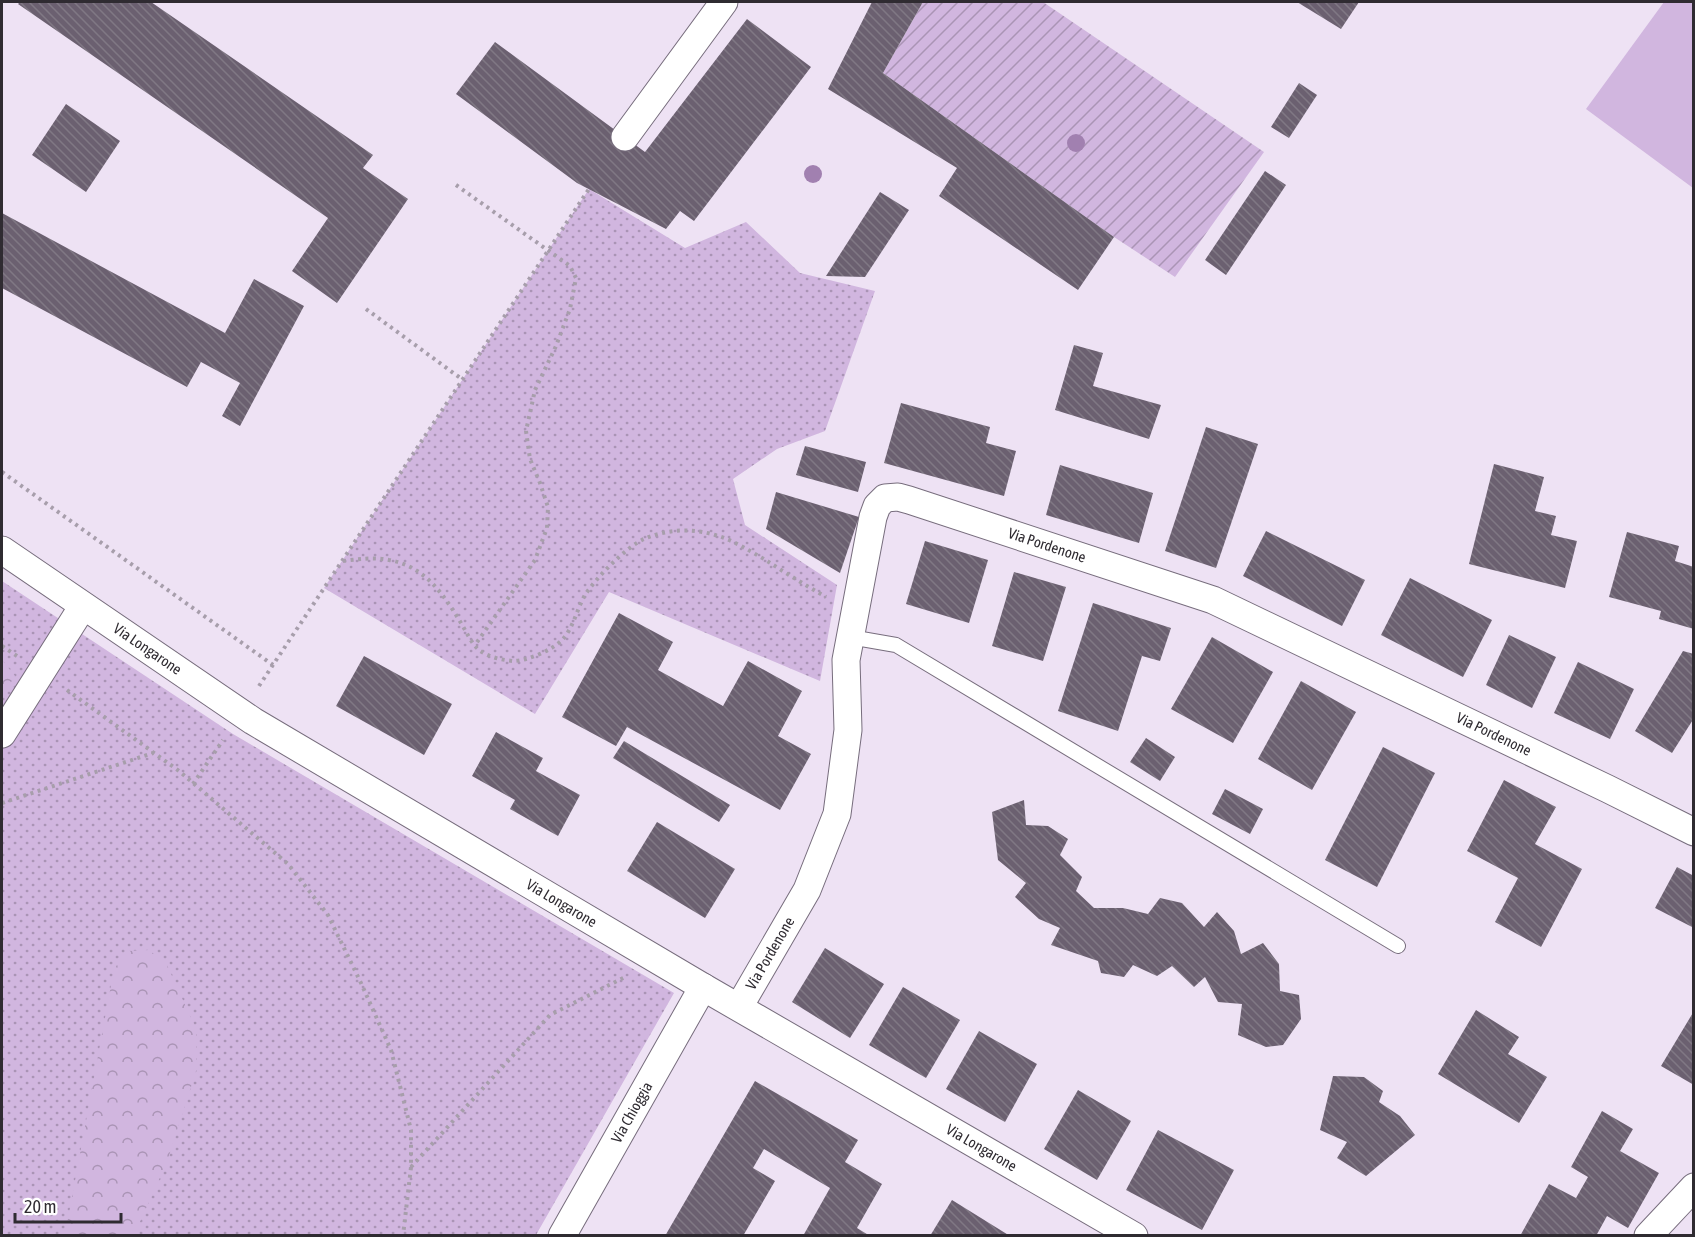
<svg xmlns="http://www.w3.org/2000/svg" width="1695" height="1237" viewBox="0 0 1695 1237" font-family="'Asap Condensed',sans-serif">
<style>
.grass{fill:url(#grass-dots)}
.forest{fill:url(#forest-crowns)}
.garden{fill:url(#garden-furrows)}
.pitch{fill:#d1b6df}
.building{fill:url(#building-back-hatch)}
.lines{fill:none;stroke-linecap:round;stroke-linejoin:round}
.lane-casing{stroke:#776d7d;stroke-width:16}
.street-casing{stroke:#776d7d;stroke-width:29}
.path{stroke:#a79eab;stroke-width:4;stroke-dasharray:3 4.5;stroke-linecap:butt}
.lane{stroke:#fff;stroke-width:14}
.street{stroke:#fff;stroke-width:27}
.tree{fill:#a180b0}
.labels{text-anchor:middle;stroke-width:6;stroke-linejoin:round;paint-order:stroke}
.street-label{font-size:15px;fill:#2f2b31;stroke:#fff}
</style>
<defs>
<pattern id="grass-dots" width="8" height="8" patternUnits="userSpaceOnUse" patternTransform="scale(1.5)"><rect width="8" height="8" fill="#d1b6df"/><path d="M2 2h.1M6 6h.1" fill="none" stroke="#aa94b5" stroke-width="1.8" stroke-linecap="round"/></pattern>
<pattern id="forest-crowns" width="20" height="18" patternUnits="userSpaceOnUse" patternTransform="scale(1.5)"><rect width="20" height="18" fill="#d1b6df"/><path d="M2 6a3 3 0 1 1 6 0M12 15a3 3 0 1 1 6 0" fill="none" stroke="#aa94b5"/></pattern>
<pattern id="garden-furrows" width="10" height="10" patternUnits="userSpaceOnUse" patternTransform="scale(1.5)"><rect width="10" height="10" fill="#d1b6df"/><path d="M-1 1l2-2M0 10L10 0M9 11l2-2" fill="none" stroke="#aa94b5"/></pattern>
<pattern id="building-back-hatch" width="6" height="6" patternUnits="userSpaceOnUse" patternTransform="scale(1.5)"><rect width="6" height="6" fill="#6b6070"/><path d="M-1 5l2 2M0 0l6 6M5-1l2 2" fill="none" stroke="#807884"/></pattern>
</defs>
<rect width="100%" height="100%" fill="#eee2f4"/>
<g class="grass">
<polygon points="589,189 685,248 746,222 800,273 875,291 825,431 777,449 733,479 745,525 837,585 820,681 609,592 535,714 324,588"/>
<polygon points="2,581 233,734 674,993 536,1235 2,1235"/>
</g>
<g class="forest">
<polygon points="2,660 15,676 2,696"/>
<polygon points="149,950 167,965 196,1029 196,1071 167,1162 134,1235 65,1235 114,969 128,951"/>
</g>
<polygon class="garden" points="923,2 1043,2 1264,152 1175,277 1114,237 883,73"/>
<polygon class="pitch" points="1664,2 1693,2 1693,188 1586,109"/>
<g class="building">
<polygon points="20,2 151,2 373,155 363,168 408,199 337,303 292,271 328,218 18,4"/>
<polygon points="872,2 923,2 883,73 1114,237 1078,290 939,196 957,168 828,89"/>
<polygon points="1297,2 1359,2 1341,29"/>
<polygon points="747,19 811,67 694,221 680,211 666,229 577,183 456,94 495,42 645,152"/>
<polygon points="1299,83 1317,95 1289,138 1271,127"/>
<polygon points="66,104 120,141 86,192 32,155"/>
<polygon points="1265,171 1286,185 1226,275 1205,260"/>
<polygon points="880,192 909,210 865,277 826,276"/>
<polygon points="2,213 225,333 254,279 304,306 240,426 222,416 240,383 201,362 187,387 2,288"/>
<polygon points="1074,345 1103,353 1093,386 1161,405 1149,439 1055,410"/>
<polygon points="901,403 990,427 986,443 1016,451 1004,496 884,463"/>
<polygon points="1206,427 1258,444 1216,568 1165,551"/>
<polygon points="805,446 866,462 858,492 796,475"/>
<polygon points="1494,464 1544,477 1535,511 1556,516 1551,535 1577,541 1565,588 1469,564"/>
<polygon points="1060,465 1153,493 1139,543 1046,515"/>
<polygon points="776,492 859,517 840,573 766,529"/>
<polygon points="1266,531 1365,580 1342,626 1243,576"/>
<polygon points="1627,532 1679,546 1675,561 1694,567 1694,629 1659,619 1661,611 1609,597"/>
<polygon points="925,541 988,560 969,623 906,604"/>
<polygon points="1014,572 1066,587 1043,661 992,646"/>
<polygon points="1410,578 1492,620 1463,677 1381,635"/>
<polygon points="1093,603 1171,628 1160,661 1142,656 1118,731 1058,711"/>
<polygon points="619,613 673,642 658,670 723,706 748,661 802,691 778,736 811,754 780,810 627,727 616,746 562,717"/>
<polygon points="1509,635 1556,657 1532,708 1486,685"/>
<polygon points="1212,637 1273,672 1233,743 1171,709"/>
<polygon points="1683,651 1694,654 1694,718 1672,753 1635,731"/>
<polygon points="364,656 452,704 424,755 336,706"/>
<polygon points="1578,662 1634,689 1610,739 1554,713"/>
<polygon points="1301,681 1356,712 1312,790 1258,759"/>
<polygon points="496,732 543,758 536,771 580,795 558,836 510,809 515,800 472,776"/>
<polygon points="1146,738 1175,757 1160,781 1130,762"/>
<polygon points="624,741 730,805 719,822 613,758"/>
<polygon points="1383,747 1435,773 1377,887 1325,860"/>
<polygon points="1504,780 1556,807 1535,844 1582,869 1541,947 1495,922 1518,878 1467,851"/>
<polygon points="1225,789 1263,809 1250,834 1212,814"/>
<polygon points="1024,800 1026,825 1048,826 1068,839 1060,855 1082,877 1076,891 1094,908 1123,908 1148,914 1160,898 1182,903 1204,927 1217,912 1234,931 1241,954 1263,943 1279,964 1280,991 1299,995 1301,1019 1283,1045 1266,1047 1238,1035 1242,1004 1218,1002 1205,977 1194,987 1172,966 1157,976 1133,965 1124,977 1101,973 1098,961 1051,945 1060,928 1039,919 1015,897 1026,883 998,860 992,812"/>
<polygon points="657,822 735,869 705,918 627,871"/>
<polygon points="1677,867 1694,876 1694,928 1655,908"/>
<polygon points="825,948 884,984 850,1038 792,1002"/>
<polygon points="903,987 960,1020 926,1078 869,1045"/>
<polygon points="1476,1010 1519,1037 1508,1054 1547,1077 1519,1123 1438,1074"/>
<polygon points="1694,1011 1694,1085 1661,1066"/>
<polygon points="979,1031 1037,1064 1005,1122 946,1089"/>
<polygon points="1333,1076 1364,1077 1383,1091 1379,1102 1400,1116 1415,1135 1366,1176 1337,1158 1347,1142 1320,1130"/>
<polygon points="755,1081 858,1140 845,1162 882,1184 857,1228 870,1236 803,1236 830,1188 764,1149 753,1168 775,1181 743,1236 665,1236"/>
<polygon points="1078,1090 1131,1121 1097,1180 1044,1149"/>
<polygon points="1602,1111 1633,1129 1620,1151 1659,1173 1628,1228 1607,1216 1596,1236 1520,1236 1549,1184 1576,1198 1588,1177 1571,1167"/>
<polygon points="1158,1130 1234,1170 1202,1230 1126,1190"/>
<polygon points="952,1200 1010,1236 930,1236"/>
</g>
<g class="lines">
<defs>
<polyline id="lane" points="850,637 896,645 1398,946"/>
<g id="street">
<polyline points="625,137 724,2"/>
<path id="s1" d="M2,550l251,171 450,266 431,249"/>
<polyline points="2,734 83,606"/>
<path id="s2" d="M739,1007l68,-117 30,-76 11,-84 -2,-70 27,-143 4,-11 8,-8 13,-1 11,3 304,100 395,189 86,43"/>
<path id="s3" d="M562,1236l141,-249"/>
<polyline points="1648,1236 1694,1187"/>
</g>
</defs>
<use href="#lane" class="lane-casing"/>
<use href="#street" class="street-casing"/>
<g class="path">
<polyline points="456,185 570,266 576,278 570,309 556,346 535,390 526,431 530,459 540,483 548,507 547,528 535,560 475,645"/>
<polyline points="366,309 463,380"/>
<polyline points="2,472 273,665"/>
<path d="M343,561c16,-2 31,-4 46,-1 36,6 55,35 72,63 6,10 10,20 18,27 9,7 23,10 34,11 14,0 40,-11 50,-22 10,-11 14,-30 22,-44 11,-17 41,-48 59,-56 23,-10 48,-11 71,-4 18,5 33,15 49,24 20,13 41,26 62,38"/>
<polyline points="2,646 17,656"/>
<polyline points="259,686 589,189"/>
<polyline points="67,690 179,771 288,864 328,915 361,983 391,1050 411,1130 411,1167 403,1236"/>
<polyline points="193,784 223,740"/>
<polyline points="2,803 153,753"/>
<polyline points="411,1167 550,1015 625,977"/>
</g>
<use href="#lane" class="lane"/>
<use href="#street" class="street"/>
</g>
<g class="tree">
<circle cx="1076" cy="143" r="9"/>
<circle cx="813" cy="174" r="9"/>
</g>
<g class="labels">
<g class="street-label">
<text dy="5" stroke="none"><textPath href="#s2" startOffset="710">Via Pordenone</textPath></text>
<text dy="5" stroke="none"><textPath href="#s1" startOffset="176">Via Longarone</textPath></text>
<text dy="5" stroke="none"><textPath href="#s2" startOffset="1196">Via Pordenone</textPath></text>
<text dy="5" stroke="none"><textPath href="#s1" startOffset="662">Via Longarone</textPath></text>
<text dy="5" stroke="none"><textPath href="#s2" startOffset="62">Via Pordenone</textPath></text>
<text dy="5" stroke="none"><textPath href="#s3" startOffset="142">Via Chioggia</textPath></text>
<text dy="5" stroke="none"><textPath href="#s1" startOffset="1148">Via Longarone</textPath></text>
</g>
</g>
<rect width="1695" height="1237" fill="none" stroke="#2f2b31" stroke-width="6"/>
<path d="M15 1213v9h106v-9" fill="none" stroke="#2f2b31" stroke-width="3"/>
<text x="24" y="1213" font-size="18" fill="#2f2b31" stroke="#ffffff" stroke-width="4.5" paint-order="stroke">20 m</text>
</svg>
